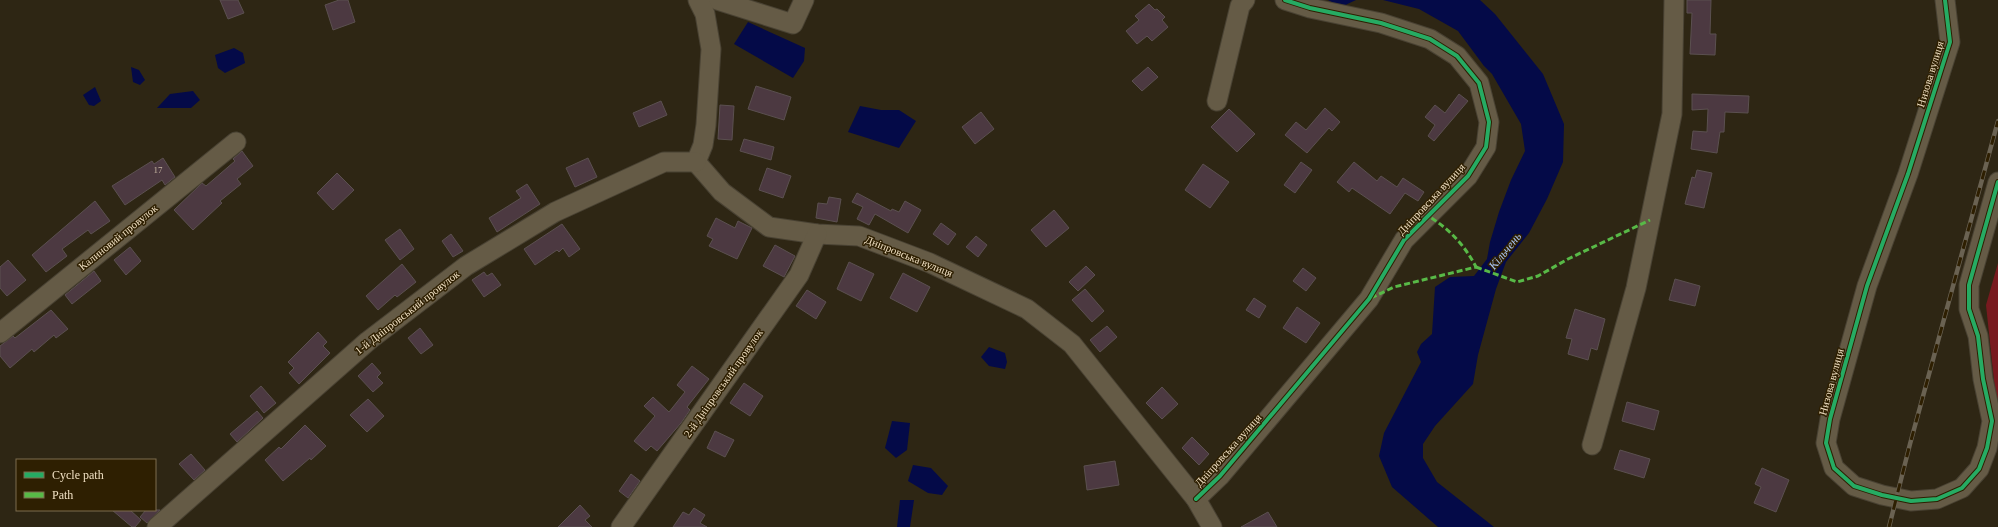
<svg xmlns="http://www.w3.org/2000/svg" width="1998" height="527" viewBox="0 0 1998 527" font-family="Georgia,serif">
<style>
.green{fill:#781a1f}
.water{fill:#040a48}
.building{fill:#4c3941;stroke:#5b5050}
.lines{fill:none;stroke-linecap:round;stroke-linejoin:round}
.minor-casing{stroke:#494233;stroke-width:21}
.minor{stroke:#655b46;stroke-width:19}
.rail-casing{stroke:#6a6252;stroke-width:4.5}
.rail{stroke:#2e1f01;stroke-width:3;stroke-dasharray:9;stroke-linecap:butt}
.quiet{stroke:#58b947;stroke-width:3;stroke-dasharray:6 3;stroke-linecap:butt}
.cycleway-casing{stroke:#2e1f01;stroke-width:6}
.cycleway{stroke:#26ab63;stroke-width:4}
.labels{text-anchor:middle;stroke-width:3;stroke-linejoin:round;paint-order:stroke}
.number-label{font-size:9px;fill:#c7b6a2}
.street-label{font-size:11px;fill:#f0e0c3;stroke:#2e1f01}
.water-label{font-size:12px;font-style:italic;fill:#aac5f5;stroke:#2e1f01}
</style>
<rect width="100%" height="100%" fill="#2e2614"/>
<polygon class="green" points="1998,263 1998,418 1986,305"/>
<g class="water">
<polygon points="1328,0 1356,0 1341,7"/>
<polygon points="1371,0 1480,0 1495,14 1543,74 1564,124 1563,162 1547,199 1529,233 1506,262 1496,289 1478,355 1473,384 1435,426 1423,444 1423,458 1437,482 1494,527 1438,527 1392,487 1379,456 1384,433 1421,362 1417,352 1421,344 1432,334 1435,287 1450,277 1474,276 1487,259 1490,242 1499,212 1511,180 1525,151 1521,124 1492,74 1484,66 1458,31 1419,9 1383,0"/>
<polygon points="748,22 805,48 804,61 793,78 734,44"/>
<polygon points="234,48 243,53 245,63 225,73 218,68 215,55"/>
<polygon points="131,67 139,70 145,80 140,85 133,82"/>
<polygon points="95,87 101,101 94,106 89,105 83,95"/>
<polygon points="193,91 200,100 191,108 157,108 170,94"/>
<polygon points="860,106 881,110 899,110 916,121 899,148 848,132"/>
<polygon points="989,347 1005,353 1007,362 1005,369 989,366 981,357"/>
<polygon points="892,421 910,423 907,450 896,458 885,448"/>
<polygon points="913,465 931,468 948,486 942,495 928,493 908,481"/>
<polygon points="900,500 914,500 910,527 897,527"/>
</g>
<g class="building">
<polygon points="220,0 238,0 244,13 228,19"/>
<polygon points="339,0 348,0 355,22 333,30 325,5"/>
<polygon points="1687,0 1711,0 1710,34 1716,34 1715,55 1690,54 1692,13 1687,13"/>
<polygon points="1149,4 1155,10 1157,9 1165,17 1162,20 1168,27 1152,41 1147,36 1137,44 1126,31 1139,20 1135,16"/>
<polygon points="1148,67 1158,77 1142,91 1132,81"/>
<polygon points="756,86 791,97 784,120 748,109"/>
<polygon points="1459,94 1468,101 1434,141 1428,136 1435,125 1425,117 1435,105 1445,113"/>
<polygon points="1692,94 1749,96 1748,113 1725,112 1724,132 1720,132 1717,153 1691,149 1693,131 1707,132 1708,109 1692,110"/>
<polygon points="661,101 667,115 639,127 633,113"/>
<polygon points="720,105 734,106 732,140 718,139"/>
<polygon points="1325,108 1340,122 1332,131 1329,128 1307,153 1285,135 1296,122 1306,130"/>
<polygon points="1229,109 1255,134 1237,152 1211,127"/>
<polygon points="981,112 994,129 975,144 962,127"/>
<polygon points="744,139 774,147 771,160 740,151"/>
<polygon points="242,151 253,166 237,179 241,184 220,201 222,203 193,230 174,210 202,183 206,186 235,161 233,159"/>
<polygon points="163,158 175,177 165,185 162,180 125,205 112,186 152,161 154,164"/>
<polygon points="588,158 597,177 575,187 566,168"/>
<polygon points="1301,162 1312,170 1295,193 1284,185"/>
<polygon points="1354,162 1377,181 1381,176 1397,187 1403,178 1424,192 1418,201 1405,193 1390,214 1352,188 1349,192 1337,182"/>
<polygon points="1203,164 1229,182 1210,208 1185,190"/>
<polygon points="767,168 791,176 783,198 759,190"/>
<polygon points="1697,170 1712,173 1704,208 1685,204 1692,177 1695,178"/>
<polygon points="337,173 354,190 333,210 317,193"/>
<polygon points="527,184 540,204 497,232 489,218 521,198 516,191"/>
<polygon points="857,193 891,211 892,209 899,212 905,201 921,210 908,233 875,214 869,225 857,219 863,207 852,202"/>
<polygon points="829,197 841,199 837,222 816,218 818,203 827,204"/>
<polygon points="95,201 110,221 91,234 88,230 62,249 67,256 46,272 32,255"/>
<polygon points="1054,210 1069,228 1046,247 1031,230"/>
<polygon points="716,218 735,228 738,221 752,228 737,259 709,246 713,239 707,236"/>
<polygon points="941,223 956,234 948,245 933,234"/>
<polygon points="562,224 580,249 569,257 563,248 559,252 557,250 535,265 524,249"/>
<polygon points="400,229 414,249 400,260 385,240"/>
<polygon points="451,234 463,251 453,257 442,241"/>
<polygon points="976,236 987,245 978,257 966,247"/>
<polygon points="775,245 795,256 784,277 763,266"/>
<polygon points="130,247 141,261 126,275 114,260"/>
<polygon points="8,260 26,280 7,296 0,288 0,267"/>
<polygon points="849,262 874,274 861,301 837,289"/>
<polygon points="402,264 416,282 397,297 395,295 378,310 366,296"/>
<polygon points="1086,266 1095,275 1078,291 1069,282"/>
<polygon points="1303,268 1316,278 1306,291 1293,281"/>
<polygon points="94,271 101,281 72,304 65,295"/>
<polygon points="484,272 487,276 492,273 501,285 484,297 472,280"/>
<polygon points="903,273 930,287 917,312 890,298"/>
<polygon points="1675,279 1700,286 1695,306 1669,300"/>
<polygon points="1085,289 1104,311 1092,322 1072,300"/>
<polygon points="807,290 826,302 816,319 796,306"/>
<polygon points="1254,298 1266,306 1259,318 1246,310"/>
<polygon points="1297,307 1320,323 1306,343 1283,328"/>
<polygon points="1575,309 1605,319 1597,350 1591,348 1588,360 1568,354 1572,339 1566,338"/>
<polygon points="51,310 68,329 56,338 54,335 34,352 32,349 10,368 0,356 0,346 13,336 15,338"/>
<polygon points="1107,326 1117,337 1100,352 1090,340"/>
<polygon points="420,328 433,345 421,354 408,338"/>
<polygon points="318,332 327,342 323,346 330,353 299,384 289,373 294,368 288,362"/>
<polygon points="372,363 381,373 377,377 383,383 373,392 358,376"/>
<polygon points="692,366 709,379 687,407 690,410 681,423 657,451 651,446 646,451 634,441 655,416 644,406 653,397 669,412 685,392 677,385"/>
<polygon points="744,383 763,396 750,416 730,403"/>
<polygon points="261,386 276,403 264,413 250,396"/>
<polygon points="1162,387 1178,404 1162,419 1146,403"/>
<polygon points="368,399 384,416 367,432 350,415"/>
<polygon points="1627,402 1659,411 1654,430 1622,421"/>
<polygon points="257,411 263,418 237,442 230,434"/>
<polygon points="305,425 326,446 311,460 310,458 283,481 265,460 279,447 281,449"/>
<polygon points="715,431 734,440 725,457 707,448"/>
<polygon points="1192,437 1209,454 1199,465 1182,448"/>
<polygon points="1620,450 1650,459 1644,478 1614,469"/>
<polygon points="191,454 205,470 194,480 179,464"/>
<polygon points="1115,461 1119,485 1087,490 1084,466"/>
<polygon points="1762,468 1789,480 1776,512 1754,503 1761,487 1755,484"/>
<polygon points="631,474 640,481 628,498 619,491"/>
<polygon points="580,505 590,516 585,520 592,527 558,527"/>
<polygon points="694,508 705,515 700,523 707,527 673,527 683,512 689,515"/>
<polygon points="112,510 130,510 141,520 135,527 132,527"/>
<polygon points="146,510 160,510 147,523 140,517"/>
<polygon points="1268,512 1277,527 1241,527"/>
</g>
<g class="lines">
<defs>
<g id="minor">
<polyline points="717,0 793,24 804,0"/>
<polyline points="1945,0 1950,42 1908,174 1867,286 1830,419 1826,443 1834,468 1854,486 1882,495 1911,501 1937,499 1962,488 1979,469 1987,448 1992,421 1983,379 1978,336 1969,309 1969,285 1998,182"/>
<polyline points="1217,101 1240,6 1245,0"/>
<polyline points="696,162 722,192 769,227 817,234 859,236 930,263 1027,309 1072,344 1196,499 1212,527"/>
<polyline points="696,162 703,145 706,125 711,49 705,14 698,0"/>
<polyline points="0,333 236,142"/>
<polyline points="1592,445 1636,288 1672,114 1674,0"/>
<polyline points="1196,499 1220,476 1369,299 1404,240 1468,176 1486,147 1489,122 1479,83 1457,56 1430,39 1381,23 1310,8 1285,0"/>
<polyline points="157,527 368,341 466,266 555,212 664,162 696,162"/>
<polyline points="621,527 799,275 817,234"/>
</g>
</defs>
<use href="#minor" class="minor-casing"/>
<use href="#minor" class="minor"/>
<defs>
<polyline id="rail" points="1889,527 1910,444 1998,121"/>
</defs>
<use href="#rail" class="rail-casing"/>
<use href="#rail" class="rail"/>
<g class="quiet">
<polyline points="1476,267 1517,282 1538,276 1568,259 1650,220"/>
<path d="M1371,298l23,-11 82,-20c-12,-23 -27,-38 -49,-52"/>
</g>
<defs>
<g id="cycleway">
<polyline points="1945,0 1950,42 1908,174 1867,286 1830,419 1826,443 1834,468 1854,486 1882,495 1911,501 1937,499 1962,488 1979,469 1987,448 1992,421 1983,379 1978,336 1969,309 1969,285 1998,182"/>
<polyline points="1196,499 1220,476 1369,299 1404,240 1468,176 1486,147 1489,122 1479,83 1457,56 1430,39 1381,23 1310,8 1285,0"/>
</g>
</defs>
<use href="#cycleway" class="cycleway-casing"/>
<use href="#cycleway" class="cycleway"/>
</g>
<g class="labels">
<g class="number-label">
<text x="158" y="173">17</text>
</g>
<g class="street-label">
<text transform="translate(1930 74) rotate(-73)" y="4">Низова вулиця</text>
<text transform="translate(1431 199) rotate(-47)" y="4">Дніпровська вулиця</text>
<text transform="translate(118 237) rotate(-39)" y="4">Калиновий провулок</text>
<text transform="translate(909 256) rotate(22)" y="4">Дніпровська вулиця</text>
<text transform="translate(407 312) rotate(-38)" y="4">1-й Дніпровський провулок</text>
<text transform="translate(1831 382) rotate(-75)" y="4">Низова вулиця</text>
<text transform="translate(723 383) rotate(-55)" y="4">2-й Дніпровський провулок</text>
<text transform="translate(1228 450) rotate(-48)" y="4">Дніпровська вулиця</text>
</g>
<g class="water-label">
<text transform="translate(1505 251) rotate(-51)" y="4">Кільчень</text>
</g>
</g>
<rect x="16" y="459" width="140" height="52" fill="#2e1f01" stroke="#7c6c4f"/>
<rect x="24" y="472" width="20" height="6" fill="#26ab63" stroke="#7c6c4f"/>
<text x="52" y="479" font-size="12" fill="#f0e0c3">Cycle path</text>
<rect x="24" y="492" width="20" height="6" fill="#58b947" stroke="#7c6c4f"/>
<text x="52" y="499" font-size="12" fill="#f0e0c3">Path</text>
</svg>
